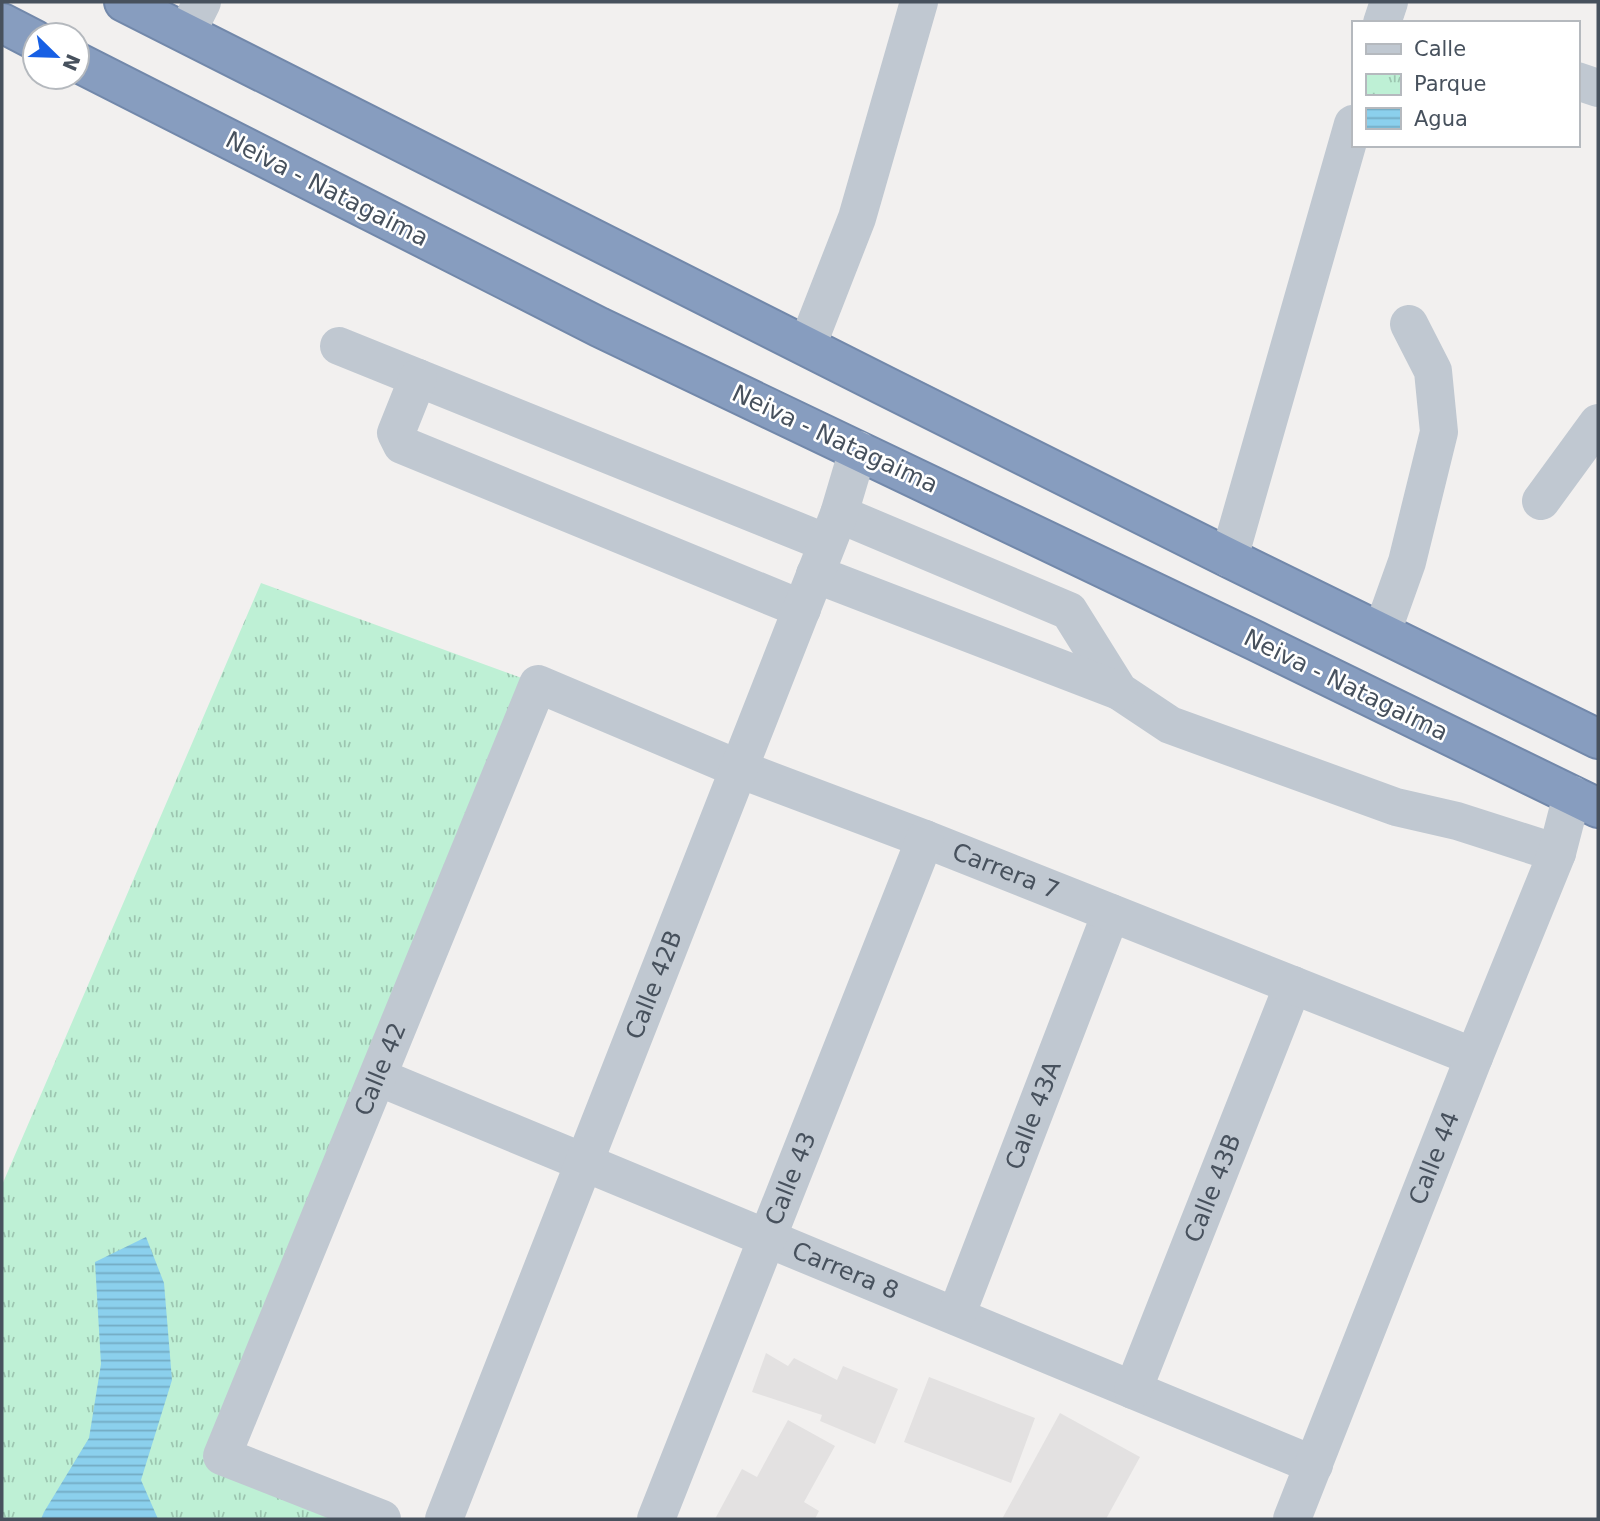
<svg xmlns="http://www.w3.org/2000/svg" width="1600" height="1521" viewBox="0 0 1600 1521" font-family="'DejaVu Sans',sans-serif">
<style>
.education{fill:#e3e1e1}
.park{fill:url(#park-tufts)}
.water{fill:url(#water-rules)}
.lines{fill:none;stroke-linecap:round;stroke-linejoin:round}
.highway-casing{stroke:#7288aa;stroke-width:42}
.minor{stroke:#c0c8d1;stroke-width:38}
.highway{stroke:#879dbf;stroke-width:38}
.labels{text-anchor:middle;stroke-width:5;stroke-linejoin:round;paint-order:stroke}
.street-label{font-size:24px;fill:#47515d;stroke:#fff}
</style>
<defs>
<pattern id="park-tufts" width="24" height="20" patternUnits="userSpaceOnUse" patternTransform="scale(1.75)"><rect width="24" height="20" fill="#bef0d5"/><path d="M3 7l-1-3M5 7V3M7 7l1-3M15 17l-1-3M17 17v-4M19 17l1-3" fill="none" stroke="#9cc5b0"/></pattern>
<pattern id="water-rules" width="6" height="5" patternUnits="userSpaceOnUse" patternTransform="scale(1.75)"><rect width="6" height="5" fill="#8bd0ed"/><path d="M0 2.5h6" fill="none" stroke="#73abc3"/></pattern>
</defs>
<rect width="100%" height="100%" fill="#f2f0ef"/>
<g class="education">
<polygon points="766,1353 788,1366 794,1358 837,1380 843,1366 898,1389 875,1444 820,1421 822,1415 752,1392"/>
<polygon points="929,1377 1035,1418 1011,1483 904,1442"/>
<polygon points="1060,1413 1140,1457 1106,1519 1002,1519"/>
<polygon points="788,1420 835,1446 804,1502 819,1511 815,1519 715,1519 742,1469 757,1477"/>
</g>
<polygon class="park" points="261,583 538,684 223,1456 382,1519 2,1519 2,1185"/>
<polygon class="water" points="146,1237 164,1283 172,1380 141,1480 158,1519 41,1519 44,1512 89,1438 101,1364 95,1262"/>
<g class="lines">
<defs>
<g id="highway">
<polyline points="124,2 883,385 1229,558 1598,739"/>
<polyline points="2,23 35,40"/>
<polyline points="77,62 599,327 1256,641 1598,808"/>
</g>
</defs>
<use href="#highway" class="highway-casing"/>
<g class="minor">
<polyline points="1382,23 1389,2"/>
<polyline points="187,32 202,2"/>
<polyline points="1577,81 1598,88"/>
<polyline points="339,346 827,543"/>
<polyline points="807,346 857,218 919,2"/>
<polyline points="418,378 396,433 402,445 802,609"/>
<polyline points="1541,501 1598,423"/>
<polyline points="839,514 1069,611 1119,691 1170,725 1396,807 1457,821 1557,853"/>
<polyline points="1229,558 1353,124"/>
<polyline points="815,574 1119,691"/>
<polyline points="1382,632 1407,562 1439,432 1433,371 1409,324"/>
<path id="s1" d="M378,1077l936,388"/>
<path id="s2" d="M956,1316l155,-403"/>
<path id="s3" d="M1133,1390l160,-405"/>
<path id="s4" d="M382,1519l-160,-63 316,-772 201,85 186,70 549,218"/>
<path id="s5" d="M444,1519l395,-1005 19,-64"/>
<path id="s6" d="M656,1519l269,-680"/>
<path id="s7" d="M1292,1519l182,-462 83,-204 15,-58"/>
</g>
<use href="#highway" class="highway"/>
</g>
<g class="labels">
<g class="street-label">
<text transform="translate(327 189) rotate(27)" y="8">Neiva - Natagaima</text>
<text transform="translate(835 439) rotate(25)" y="8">Neiva - Natagaima</text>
<text transform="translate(1346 685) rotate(26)" y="8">Neiva - Natagaima</text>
<text dy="8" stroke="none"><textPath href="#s4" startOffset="1510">Carrera 7</textPath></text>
<text dy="8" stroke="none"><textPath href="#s5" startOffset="574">Calle 42B</textPath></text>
<text dy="8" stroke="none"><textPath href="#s4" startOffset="590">Calle 42</textPath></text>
<text dy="8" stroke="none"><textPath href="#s2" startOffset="215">Calle 43A</textPath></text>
<text dy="8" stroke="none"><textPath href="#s7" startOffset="388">Calle 44</textPath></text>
<text dy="8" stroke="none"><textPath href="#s6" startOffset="366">Calle 43</textPath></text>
<text dy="8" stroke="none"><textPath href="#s3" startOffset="217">Calle 43B</textPath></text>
<text dy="8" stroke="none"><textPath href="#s1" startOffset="506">Carrera 8</textPath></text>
</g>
</g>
<rect width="1600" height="1521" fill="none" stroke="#47515d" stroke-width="7"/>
<rect x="1352" y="21" width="228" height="126" fill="#ffffff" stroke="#b5b9be" stroke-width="2"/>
<rect x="1366" y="44" width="35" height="10" fill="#c0c8d1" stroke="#b5b9be" stroke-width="2"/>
<text x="1414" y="56" font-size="21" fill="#47515d">Calle</text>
<rect x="1366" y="74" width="35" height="21" fill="url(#park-tufts)" stroke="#b5b9be" stroke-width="2"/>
<text x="1414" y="91" font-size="21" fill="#47515d">Parque</text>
<rect x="1366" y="108" width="35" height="21" fill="url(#water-rules)" stroke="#b5b9be" stroke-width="2"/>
<text x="1414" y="126" font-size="21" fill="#47515d">Agua</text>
<g transform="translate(56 56) rotate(113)"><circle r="33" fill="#ffffff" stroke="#b5b9be" stroke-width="2"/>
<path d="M0-5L12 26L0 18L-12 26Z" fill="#175fe4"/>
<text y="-10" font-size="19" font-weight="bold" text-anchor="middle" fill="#47515d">N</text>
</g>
</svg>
